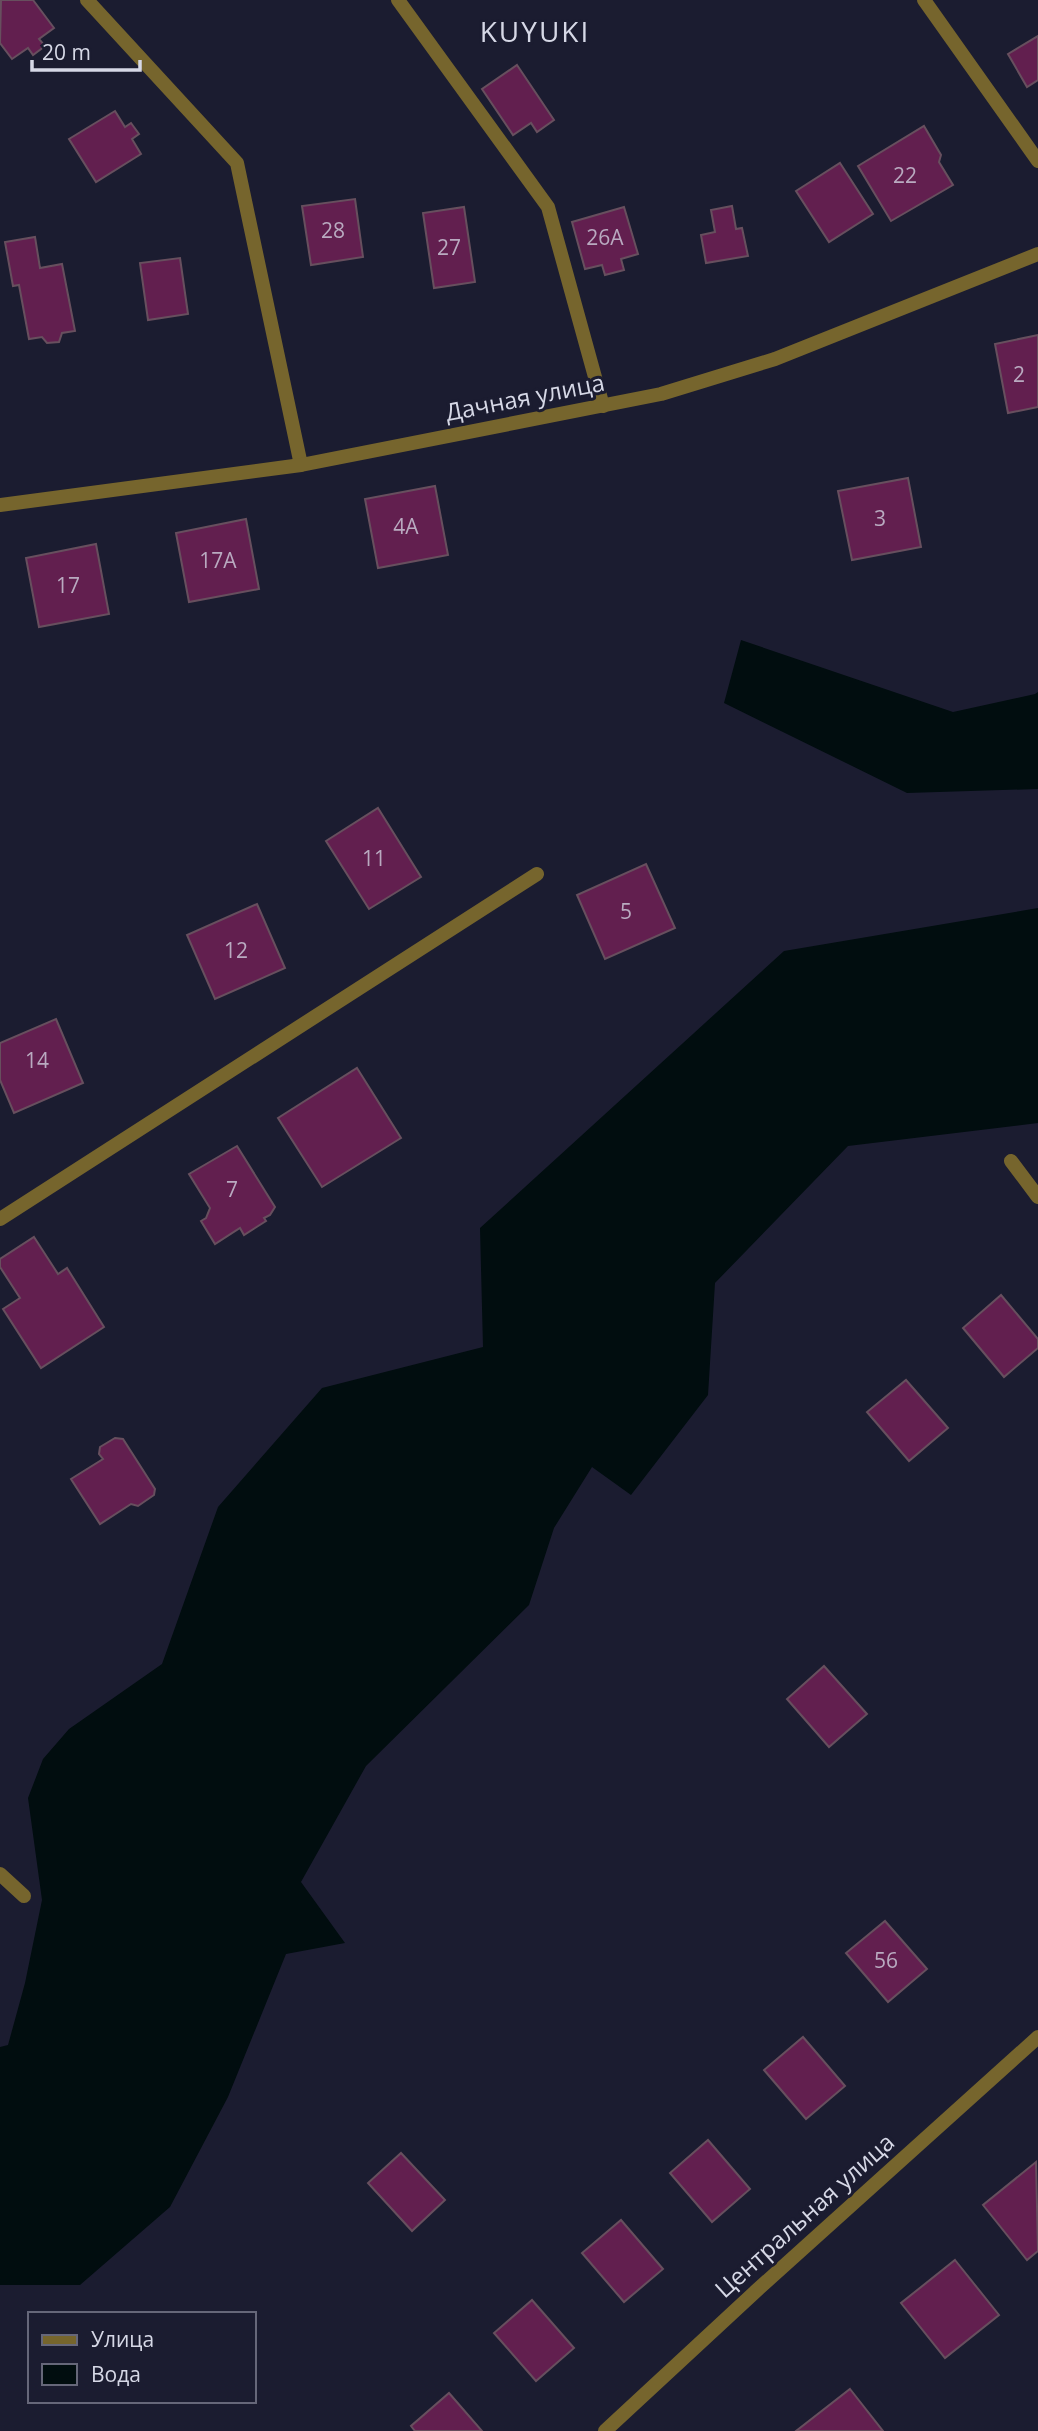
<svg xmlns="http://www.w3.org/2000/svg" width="1038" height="2431" viewBox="0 0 1038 2431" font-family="'Open Sans',sans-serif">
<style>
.water{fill:#010d0f}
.building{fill:#621f4f;stroke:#674f5e;stroke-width:2}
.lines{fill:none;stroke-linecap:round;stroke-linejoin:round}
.lane{stroke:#76652d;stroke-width:14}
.street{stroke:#76652d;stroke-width:14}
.labels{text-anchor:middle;stroke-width:6;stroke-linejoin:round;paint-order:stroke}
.number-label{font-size:21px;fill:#b9aac0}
.street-label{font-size:24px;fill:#d6d8e6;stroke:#1b1c30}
.quarter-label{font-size:28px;letter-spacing:2px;fill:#d6d8e6;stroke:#1b1c30}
</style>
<rect width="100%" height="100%" fill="#1b1c30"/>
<g class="water">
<polygon points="741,640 953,712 1035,694 1038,692 1038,789 907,793 724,703"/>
<polygon points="1038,908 1038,1123 848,1146 715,1283 708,1395 631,1495 592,1467 554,1528 529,1605 366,1766 301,1882 345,1943 286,1954 228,2097 170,2207 80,2285 0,2285 0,2047 8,2045 25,1983 42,1900 28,1798 43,1759 69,1729 162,1664 218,1507 322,1388 483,1347 480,1228 784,951"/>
</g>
<g class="building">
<polygon points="1,0 33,0 54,28 39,39 45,46 33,55 28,48 12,59 0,43"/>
<polygon points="1038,36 1038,80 1027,87 1008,54"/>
<polygon points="517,65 554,120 537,132 531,123 513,135 482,89"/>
<polygon points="115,111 125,127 131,123 139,134 132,139 141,154 96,182 69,139"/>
<polygon points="924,126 941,155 939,162 953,185 891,221 858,166"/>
<polygon points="840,163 873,214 829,242 796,191"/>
<polygon points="355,199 363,257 311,265 302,206"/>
<polygon points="732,206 736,229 742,228 748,256 706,263 701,235 715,232 711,210"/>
<polygon points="464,207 475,282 434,288 423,213"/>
<polygon points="624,207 638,254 621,259 624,270 605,275 602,265 585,269 572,222"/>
<polygon points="35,237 40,268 62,264 75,331 62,333 59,342 47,343 42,337 29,339 19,285 13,286 5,242"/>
<polygon points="180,258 188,314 148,320 140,263"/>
<polygon points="1038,335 1038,407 1008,413 995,344"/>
<polygon points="908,478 921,547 852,560 838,491"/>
<polygon points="435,486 448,555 378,568 365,499"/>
<polygon points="246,519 259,589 189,602 176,533"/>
<polygon points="96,544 109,614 39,627 26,558"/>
<polygon points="378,808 421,877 369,909 326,841"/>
<polygon points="646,864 675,928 605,959 577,895"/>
<polygon points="257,904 285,968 215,999 187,935"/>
<polygon points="56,1019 83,1083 14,1113 0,1080 0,1043"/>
<polygon points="357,1068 401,1138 322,1187 278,1118"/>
<polygon points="237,1146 275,1207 270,1215 264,1218 266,1221 244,1235 240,1228 215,1244 201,1221 206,1218 210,1208 189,1174"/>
<polygon points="34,1237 58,1274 67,1268 104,1327 41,1368 3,1309 20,1298 0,1267 0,1259"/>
<polygon points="1001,1295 1038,1339 1038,1348 1004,1377 963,1328"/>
<polygon points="906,1380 948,1428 909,1461 867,1412"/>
<polygon points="115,1438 123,1439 155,1489 154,1495 138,1506 131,1504 100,1524 71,1479 103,1459 99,1454 100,1447"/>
<polygon points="824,1666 867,1714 829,1747 787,1699"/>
<polygon points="885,1921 927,1969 888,2002 846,1953"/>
<polygon points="803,2037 845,2086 806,2119 764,2070"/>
<polygon points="708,2140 750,2189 712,2222 670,2173"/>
<polygon points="401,2153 445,2200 412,2231 368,2183"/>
<polygon points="1036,2162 1038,2251 1027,2260 983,2205"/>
<polygon points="621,2220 663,2269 624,2302 582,2253"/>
<polygon points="955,2260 999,2315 945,2358 901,2303"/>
<polygon points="532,2300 574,2348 536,2381 494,2333"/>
<polygon points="850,2389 883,2431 796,2431"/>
<polygon points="449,2393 482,2431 415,2431 411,2426"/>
</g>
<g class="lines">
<g class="lane">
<polyline points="87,0 237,163 301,465"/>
<polyline points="398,0 548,207 603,406"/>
<polyline points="924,0 1038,161"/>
<polyline points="1011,1161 1038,1197"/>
<polyline points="0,1874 24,1896"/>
</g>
<g class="street">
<polyline points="0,505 301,465 661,394 775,359 1038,254"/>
<polyline points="0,1219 537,874"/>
<polyline points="605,2431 756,2291 1038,2037"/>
</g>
</g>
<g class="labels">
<g class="number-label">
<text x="905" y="183">22</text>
<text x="333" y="238">28</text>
<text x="605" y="245">26А</text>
<text x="449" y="255">27</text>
<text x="1019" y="382">2</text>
<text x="880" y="526">3</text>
<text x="406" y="534">4А</text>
<text x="218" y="568">17А</text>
<text x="68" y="593">17</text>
<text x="374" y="866">11</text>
<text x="626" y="919">5</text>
<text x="236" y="958">12</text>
<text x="37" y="1068">14</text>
<text x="232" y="1197">7</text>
<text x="886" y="1968">56</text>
</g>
<g class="street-label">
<text transform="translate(525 398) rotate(-11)" y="8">Дачная улица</text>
<text transform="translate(805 2216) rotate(-42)" y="8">Центральная улица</text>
</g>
<g class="quarter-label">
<text x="535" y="42">KUYUKI</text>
</g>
</g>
<rect x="28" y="2312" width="228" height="91" fill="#1b1c30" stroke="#666779" stroke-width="2"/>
<rect x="42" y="2335" width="35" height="10" fill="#76652d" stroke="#666779" stroke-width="2"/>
<text x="91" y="2347" font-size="21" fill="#d6d8e6">Улица</text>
<rect x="42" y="2364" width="35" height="21" fill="#010d0f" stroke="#666779" stroke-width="2"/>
<text x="91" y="2382" font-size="21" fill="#d6d8e6">Вода</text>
<path d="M32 60v10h108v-10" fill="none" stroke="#d6d8e6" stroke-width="3.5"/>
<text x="42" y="60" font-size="21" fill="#d6d8e6" stroke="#1b1c30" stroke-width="5" paint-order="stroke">20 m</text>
</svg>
